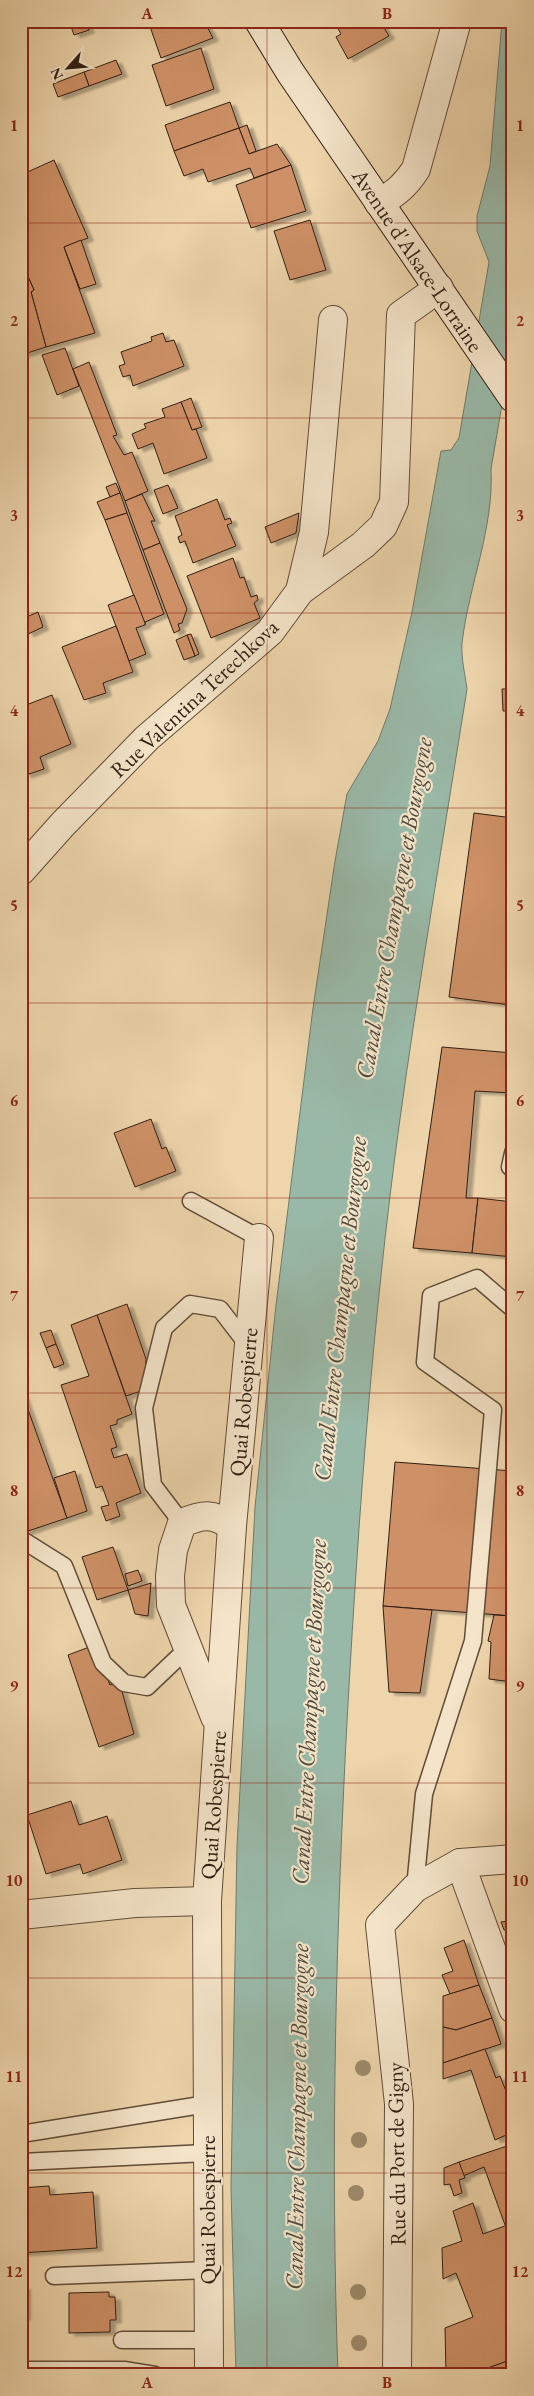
<svg xmlns="http://www.w3.org/2000/svg" width="534" height="2396" viewBox="0 0 534 2396" font-family="'EB Garamond',serif">
<style>
.water{fill:#99b9a8;stroke:#6f7b6c}
.building{fill:#ce9066;stroke:#301e12;filter:url(#shadow)}
.lines{fill:none;stroke-linecap:round;stroke-linejoin:round}
.lane-casing{stroke:#604c38;stroke-width:19}
.street-casing{stroke:#604c38;stroke-width:30}
.secondary-casing{stroke:#301e12;stroke-width:30}
.lane{stroke:#f4e4c9;stroke-width:16}
.street{stroke:#f4e4c9;stroke-width:28}
.secondary{stroke:#f4e4c9;stroke-width:28}
.tree{fill:#9d8a6b}
.grid{fill:none;stroke:#8f2418;stroke-width:1;stroke-opacity:0.55}
.labels{text-anchor:middle;stroke-width:4.5;stroke-linejoin:round;paint-order:stroke}
.street-label{font-size:22px;fill:#301e12;stroke:#f4e4c9}
.water-label{font-size:24px;font-style:italic;fill:#504c3f;stroke:#f4e4c9}
.neatline{fill:none;stroke:#8f2418;stroke-width:2}
.grid-label{font-size:16px;text-anchor:middle;font-weight:bold;fill:#8f2418}
</style>
<defs>
<filter id="shadow"><feDropShadow dx="5.5" dy="3" stdDeviation="1" flood-color="#0004"/></filter>
</defs>
<rect width="100%" height="100%" fill="#eed5ac"/>
<filter id="stains"><feTurbulence type="fractalNoise" baseFrequency=".004" numOctaves="4"/><feColorMatrix values="0 0 0 0 .2 0 0 0 0 .09 0 0 0 0 .02 0 0 0 .5 -.17"/></filter>
<radialGradient id="worn" r=".72"><stop offset=".6" stop-color="#630" stop-opacity="0"/><stop offset="1" stop-color="#630" stop-opacity=".3"/></radialGradient>
<path class="water" d="M502,21h11v319l-22,129c3,60 -22,115 -29,174 -1,15 3,31 5,46 -23,145 -48,291 -68,437 -26,191 -40,384 -51,577 -12,223 -18,448 -10,672h-102l-5,-187 6,-342 18,-339 21,-202 37,-297 22,-147 12,-67 31,-53 12,-32 22,-97 29,-161 10,-1 8,-12 30,-176 -12,-31v-15l13,-50z"/>
<g class="building">
<polygon points="69,21 85,21 89,30 74,35"/>
<polygon points="148,21 204,21 213,38 161,58"/>
<polygon points="334,21 380,21 389,36 348,59 336,37 341,34"/>
<polygon points="201,48 214,89 166,106 152,65"/>
<polygon points="116,60 122,74 89,86 84,72"/>
<polygon points="84,72 89,86 58,97 53,84"/>
<polygon points="230,102 239,128 174,151 165,125"/>
<polygon points="247,125 256,151 249,154 239,128"/>
<polygon points="239,128 249,154 277,144 291,165 254,178 250,168 208,182 203,169 184,176 174,151"/>
<polygon points="54,160 88,238 64,247 95,333 46,347 31,292 34,290 21,261 21,175"/>
<polygon points="291,165 306,211 251,228 236,185"/>
<polygon points="310,220 326,270 290,280 274,231"/>
<polygon points="81,240 96,284 80,289 64,247"/>
<polygon points="21,261 34,290 31,292 46,347 21,355"/>
<polygon points="163,333 166,342 174,340 184,366 133,386 130,375 123,377 119,366 125,364 121,352 152,341 151,337"/>
<polygon points="65,348 79,386 57,395 42,355"/>
<polygon points="89,362 117,435 113,436 124,455 132,452 148,491 125,501 73,369"/>
<polygon points="191,398 202,427 192,430 181,402"/>
<polygon points="181,402 192,430 196,429 207,458 164,474 153,443 138,449 132,434 146,428 144,424 165,417 162,409"/>
<polygon points="116,483 120,493 110,497 106,487"/>
<polygon points="168,485 178,508 163,514 154,490"/>
<polygon points="120,493 127,513 105,520 97,502"/>
<polygon points="142,494 155,521 151,521 160,543 143,550 125,501"/>
<polygon points="217,499 225,520 230,518 232,523 227,525 236,546 193,563 185,541 180,543 178,537 182,535 175,516"/>
<polygon points="127,513 164,614 145,622 145,625 105,520"/>
<polygon points="299,513 296,533 271,543 265,527"/>
<polygon points="160,543 187,609 182,623 178,624 180,630 174,633 143,550"/>
<polygon points="233,558 240,578 244,577 251,597 257,595 258,600 254,603 260,618 211,638 187,576"/>
<polygon points="134,595 145,623 145,625 136,628 146,654 129,661 108,605"/>
<polygon points="38,612 43,627 28,634 22,619"/>
<polygon points="116,626 133,672 103,683 106,693 84,700 62,647"/>
<polygon points="191,634 199,654 195,656 187,635"/>
<polygon points="187,635 195,656 184,660 176,640"/>
<polygon points="502,689 513,689 513,711 503,711"/>
<polygon points="52,695 71,744 40,757 44,769 26,775 21,766 21,707"/>
<polygon points="474,813 513,818 513,984 510,1005 449,997"/>
<polygon points="442,1047 513,1053 513,1093 475,1091 466,1198 478,1198 472,1253 413,1248"/>
<polygon points="151,1119 162,1149 166,1147 176,1171 135,1187 114,1133"/>
<polygon points="478,1198 513,1202 513,1257 472,1253"/>
<polygon points="127,1304 146,1359 144,1390 126,1396 97,1315"/>
<polygon points="97,1315 132,1414 117,1420 117,1424 110,1426 117,1447 111,1449 114,1458 127,1454 141,1493 116,1503 120,1516 106,1521 101,1507 109,1505 102,1486 96,1488 61,1385 89,1376 71,1325"/>
<polygon points="51,1330 56,1344 46,1348 40,1333"/>
<polygon points="56,1344 64,1364 54,1368 46,1348"/>
<polygon points="21,1390 67,1518 25,1532 21,1520 24,1517 21,1510"/>
<polygon points="395,1462 513,1471 513,1616 383,1606"/>
<polygon points="75,1471 87,1511 67,1518 54,1478"/>
<polygon points="113,1547 128,1590 97,1600 82,1557"/>
<polygon points="138,1570 142,1581 128,1586 125,1574"/>
<polygon points="151,1583 148,1616 135,1614 128,1590"/>
<polygon points="383,1606 432,1610 420,1693 389,1692"/>
<polygon points="494,1615 513,1616 513,1682 489,1679 491,1642 488,1641"/>
<polygon points="92,1646 103,1676 106,1675 110,1685 119,1681 134,1734 99,1747 68,1655"/>
<polygon points="71,1801 79,1825 107,1816 122,1860 83,1874 80,1864 46,1874 27,1815"/>
<polygon points="513,1920 513,1929 504,1930 501,1922"/>
<polygon points="464,1940 479,1985 450,1994 442,1975 453,1971 444,1948"/>
<polygon points="479,1985 492,2018 456,2030 443,2027 443,1996"/>
<polygon points="492,2018 501,2044 443,2063 443,2027 456,2030"/>
<polygon points="485,2049 496,2078 500,2076 513,2109 513,2132 495,2140 471,2070 443,2079 443,2063"/>
<polygon points="513,2144 513,2222 505,2225 484,2167 463,2176 459,2162"/>
<polygon points="459,2162 465,2178 459,2180 462,2193 454,2196 450,2184 444,2185 444,2168"/>
<polygon points="49,2186 50,2195 93,2192 97,2248 21,2253 21,2188"/>
<polygon points="473,2203 483,2234 513,2223 513,2359 469,2375 446,2375 445,2328 473,2317 456,2273 443,2279 442,2248 462,2241 453,2211"/>
<rect x="21" y="2287" width="4" height="30"/>
<polygon points="109,2292 109,2297 115,2297 116,2320 110,2320 110,2332 69,2333 69,2293"/>
<polygon points="510,2360 511,2375 469,2375"/>
</g>
<g class="lines">
<defs>
<g id="lane">
<polyline points="510,1167 513,1153"/>
<polyline points="191,1201 259,1238"/>
<polyline points="182,1523 153,1485 144,1408 164,1328 190,1304 220,1309 247,1344"/>
<polyline points="21,1539 64,1566 103,1663 124,1683 147,1687 188,1648"/>
<polyline points="415,1888 424,1794 473,1641 493,1410 425,1362 431,1296 477,1278 513,1309"/>
<polyline points="21,2134 207,2104"/>
<polyline points="21,2162 206,2153"/>
<polyline points="54,2276 208,2270"/>
<polyline points="122,2340 208,2340"/>
<polyline points="21,2370 124,2370 155,2375"/>
</g>
<g id="street">
<path d="M379,203c16,-9 27,-18 37,-34l41,-148"/>
<polyline points="300,591 363,545 383,526 394,502 401,315 439,288"/>
<polyline points="21,871 63,824 147,738 270,632 300,591 314,532 333,320"/>
<path d="M215,1717l-44,-112 -1,-29 3,-26 9,-27c21,-9 31,-10 50,3"/>
<polyline points="460,1863 513,2009"/>
<polyline points="21,1915 135,1903 207,1901"/>
<polyline points="209,2375 207,1901 232,1526 259,1238"/>
<polyline points="397,2375 399,2104 380,1925 415,1888 460,1863 513,1859"/>
</g>
<polyline id="secondary" points="259,21 290,72 513,398"/>
</defs>
<use href="#lane" class="lane-casing"/>
<use href="#street" class="street-casing"/>
<use href="#secondary" class="secondary-casing"/>
<use href="#lane" class="lane"/>
<use href="#street" class="street"/>
<use href="#secondary" class="secondary"/>
</g>
<g class="tree">
<circle cx="363" cy="2068" r="8"/>
<circle cx="359" cy="2140" r="8"/>
<circle cx="356" cy="2193" r="8"/>
<circle cx="358" cy="2292" r="8"/>
<circle cx="359" cy="2343" r="8"/>
</g>
<path class="grid" d="M267,21v2354M21,223h492M21,418h492M21,613h492M21,808h492M21,1003h492M21,1198h492M21,1393h492M21,1588h492M21,1783h492M21,1978h492M21,2173h492"/>
<g class="labels">
<g class="street-label">
<text transform="translate(418 260) rotate(56)" y="8">Avenue d'Alsace-Lorraine</text>
<text transform="translate(194 698) rotate(-43)" y="8">Rue Valentina Terechkova</text>
<text transform="translate(243 1402) rotate(-85)" y="8">Quai Robespierre</text>
<text transform="translate(213 1805) rotate(-86)" y="8">Quai Robespierre</text>
<text transform="translate(396 2154) rotate(-91)" y="8">Rue du Port de Gigny</text>
<text transform="translate(207 2210) rotate(-90)" y="8">Quai Robespierre</text>
</g>
<g class="water-label">
<text transform="translate(394 908) rotate(-80)" y="8">Canal Entre Champagne et Bourgogne</text>
<text transform="translate(340 1309) rotate(-84)" y="8">Canal Entre Champagne et Bourgogne</text>
<text transform="translate(309 1712) rotate(-87)" y="8">Canal Entre Champagne et Bourgogne</text>
<text transform="translate(297 2117) rotate(-89)" y="8">Canal Entre Champagne et Bourgogne</text>
</g>
</g>
<rect width="534" height="2396" fill="none" stroke="#eed5ac" stroke-width="55"/>
<g transform="translate(68 68) rotate(243)" stroke="#f4e4c9" stroke-width="4" paint-order="stroke">
<path d="M0-4L9 19L0 12L-9 19Z" fill="#301e12"/>
<text y="-8" font-size="14" font-weight="bold" text-anchor="middle" fill="#301e12">N</text>
</g>
<rect x="28" y="28" width="478" height="2340" class="neatline"/>
<g class="grid-label">
<text x="147" y="19">A</text>
<text x="387" y="19">B</text>
<text x="14" y="131">1</text>
<text x="520" y="131">1</text>
<text x="14" y="326">2</text>
<text x="520" y="326">2</text>
<text x="14" y="521">3</text>
<text x="520" y="521">3</text>
<text x="14" y="716">4</text>
<text x="520" y="716">4</text>
<text x="14" y="911">5</text>
<text x="520" y="911">5</text>
<text x="14" y="1106">6</text>
<text x="520" y="1106">6</text>
<text x="14" y="1301">7</text>
<text x="520" y="1301">7</text>
<text x="14" y="1496">8</text>
<text x="520" y="1496">8</text>
<text x="14" y="1691">9</text>
<text x="520" y="1691">9</text>
<text x="14" y="1886">10</text>
<text x="520" y="1886">10</text>
<text x="14" y="2082">11</text>
<text x="520" y="2082">11</text>
<text x="14" y="2277">12</text>
<text x="520" y="2277">12</text>
<text x="147" y="2388">A</text>
<text x="387" y="2388">B</text>
</g>
<rect width="100%" height="100%" filter="url(#stains)"/>
<rect width="100%" height="100%" fill="url(#worn)"/>
</svg>
